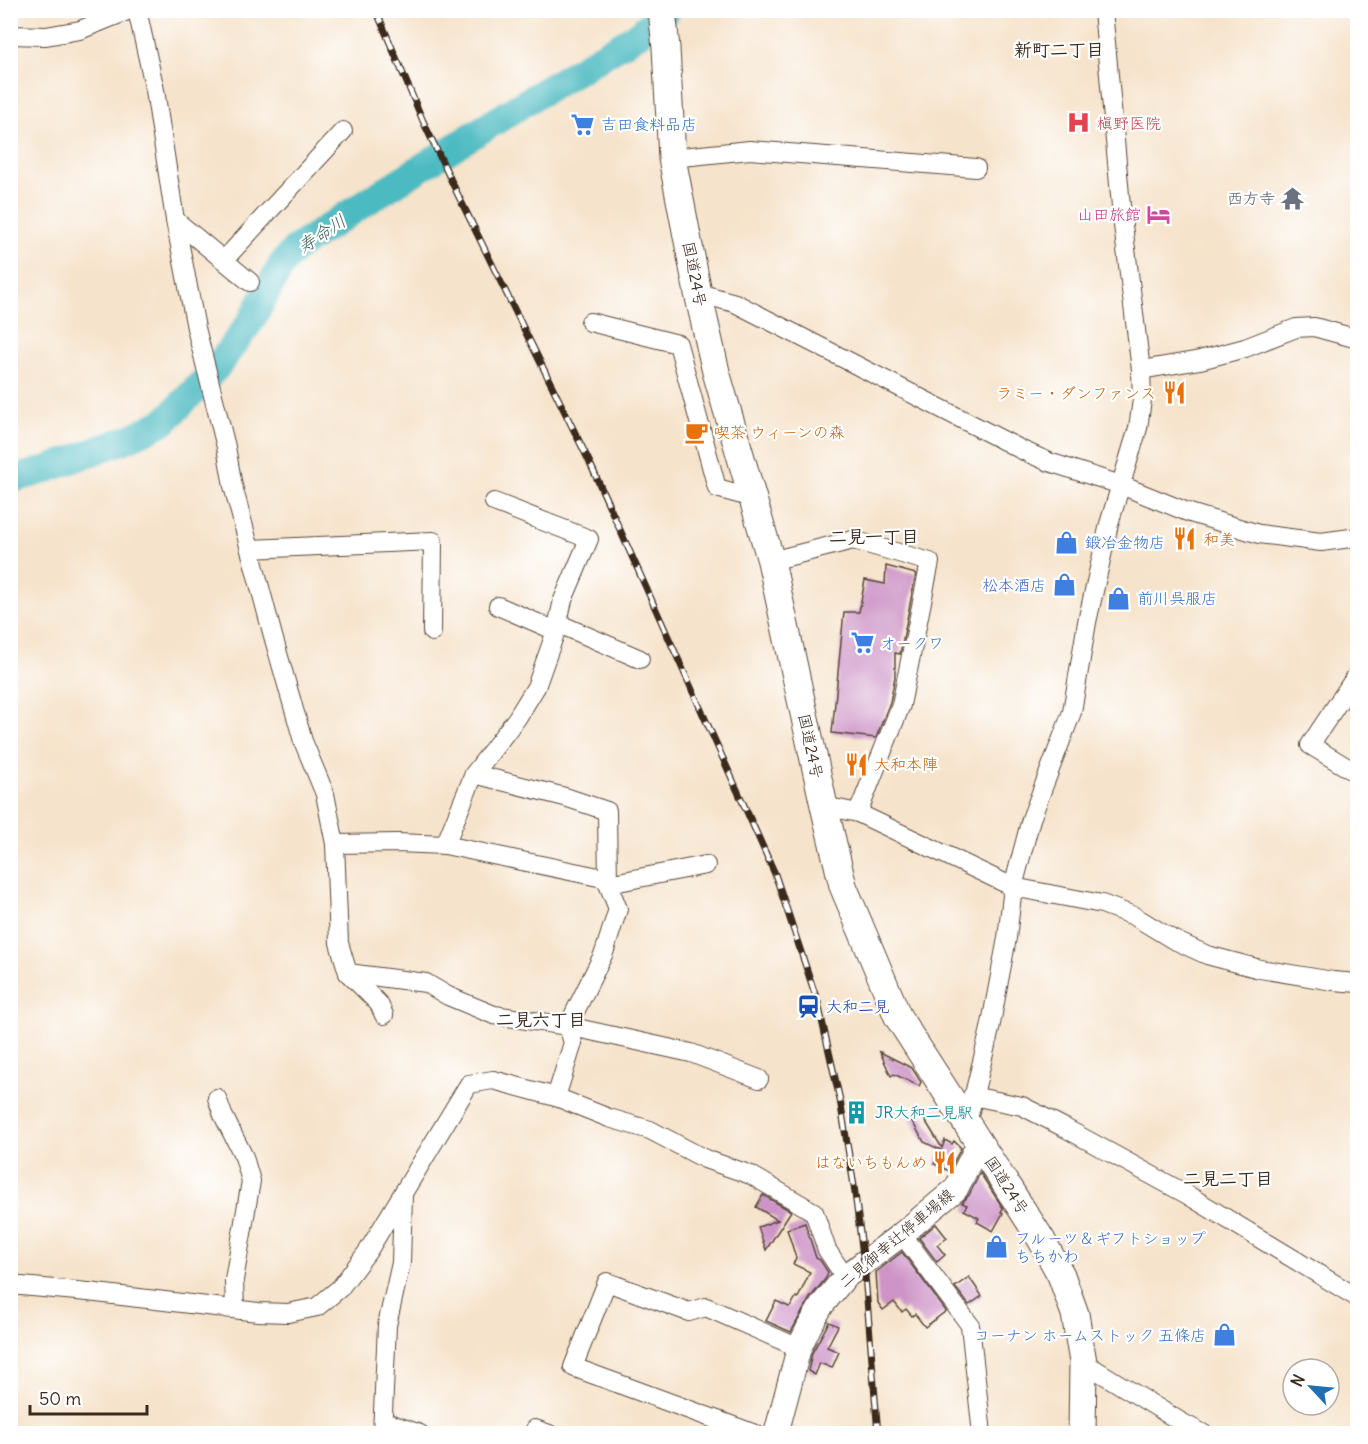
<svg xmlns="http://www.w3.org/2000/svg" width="1368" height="1444" viewBox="0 0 1368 1444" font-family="Delius,'Klee One',sans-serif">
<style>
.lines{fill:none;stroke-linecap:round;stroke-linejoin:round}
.river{stroke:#4bbac1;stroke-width:28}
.building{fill:#ce94c7}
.minor-casing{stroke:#574638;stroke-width:20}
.major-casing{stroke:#574638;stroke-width:26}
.highway-casing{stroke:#574638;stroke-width:29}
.minor{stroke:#fff;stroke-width:18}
.major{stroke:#fff;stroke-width:24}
.highway{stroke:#fff;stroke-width:27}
.rail-casing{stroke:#3b2a1e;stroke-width:7}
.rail{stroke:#fff;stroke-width:4.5;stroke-dasharray:14;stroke-linecap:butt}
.labels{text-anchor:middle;stroke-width:4.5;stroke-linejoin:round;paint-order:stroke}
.health-label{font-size:16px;fill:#be3a42;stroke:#fff;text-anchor:start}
.shop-label{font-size:16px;fill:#366cbe;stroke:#fff;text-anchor:start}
.worship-label{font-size:16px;fill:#5b616d;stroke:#fff;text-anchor:end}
.hotel-label{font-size:16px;fill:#b23c85;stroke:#fff;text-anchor:end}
.street-label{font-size:16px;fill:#3b2a1e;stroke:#fff}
.food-label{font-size:16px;fill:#c56008;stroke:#fff;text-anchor:start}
.transit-label{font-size:16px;fill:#164399;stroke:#fff;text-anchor:start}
.culture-label{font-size:16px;fill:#0d838f;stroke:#fff;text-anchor:start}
.neighbourhood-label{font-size:18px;font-weight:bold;fill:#3b2a1e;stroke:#fff}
.water-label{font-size:18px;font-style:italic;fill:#41645f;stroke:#fff}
</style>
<rect width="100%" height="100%" fill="#fff"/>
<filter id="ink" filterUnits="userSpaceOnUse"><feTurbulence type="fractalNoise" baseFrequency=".0167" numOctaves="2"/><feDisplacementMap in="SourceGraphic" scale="12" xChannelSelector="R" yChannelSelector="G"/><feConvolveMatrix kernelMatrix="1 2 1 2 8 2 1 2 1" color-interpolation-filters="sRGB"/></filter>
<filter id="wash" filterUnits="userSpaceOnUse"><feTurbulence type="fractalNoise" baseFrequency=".008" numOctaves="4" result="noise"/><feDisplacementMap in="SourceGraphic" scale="24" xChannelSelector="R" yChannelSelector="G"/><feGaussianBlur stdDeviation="1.35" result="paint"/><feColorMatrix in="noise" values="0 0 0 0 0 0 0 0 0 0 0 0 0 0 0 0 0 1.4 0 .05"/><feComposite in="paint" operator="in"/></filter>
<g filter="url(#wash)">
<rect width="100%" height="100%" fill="#f6e3cb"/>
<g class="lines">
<polyline class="river" points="10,480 42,471 130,438 165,421 217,367 251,321 282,264 295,249 374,197 534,97 640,33 667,10"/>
</g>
<g id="blocks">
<g class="building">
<polygon points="886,566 916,574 900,654 895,653 895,677 890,702 876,738 832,733 844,612 859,612 865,580 885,584"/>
<polygon points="880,1052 912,1068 921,1082 919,1086 894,1074 891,1076"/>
<polygon points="920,1112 942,1148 945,1140 952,1144 954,1141 961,1148 949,1171 934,1164 941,1150 924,1142 910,1118"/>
<polygon points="980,1173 1003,1208 1001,1212 1003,1213 993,1231 977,1222 979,1218 964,1210 967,1205 962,1203 969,1195"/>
<polygon points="763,1195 791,1211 766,1250 758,1227 778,1220 756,1207"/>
<polygon points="805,1223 816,1258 820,1260 828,1272 826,1278 810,1298 791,1332 766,1321 776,1301 789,1307 791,1306 796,1297 798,1298 810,1272 793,1264 796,1258 787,1229"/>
<polygon points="936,1224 947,1238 937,1245 945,1255 937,1262 919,1238"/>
<polygon points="902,1252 946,1311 925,1327 915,1314 912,1316 906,1309 902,1312 894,1302 883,1310 878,1303 876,1272"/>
<polygon points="969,1277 982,1296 969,1305 955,1287"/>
<polygon points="829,1322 838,1326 827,1347 839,1352 832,1368 820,1363 815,1375 808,1371 812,1353"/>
</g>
</g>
</g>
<g filter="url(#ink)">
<use href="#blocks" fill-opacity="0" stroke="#574638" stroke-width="1.5"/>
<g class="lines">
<defs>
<g id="minor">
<polyline points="137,10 155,90 175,220 196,328 226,447 233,486 273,636 303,741 325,794 335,844 397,843 445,845 608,879"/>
<polyline points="10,35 46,36 80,30 130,10"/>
<polyline points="672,158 750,150 976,168"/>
<polyline points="175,220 250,282"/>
<polyline points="224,260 343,131"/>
<polyline points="698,293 735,303 1024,451 1049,462 1121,485 1190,513 1259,534 1321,542 1358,537"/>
<polyline points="590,322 678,344 717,488 753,498"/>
<polyline points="1141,370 1200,360 1245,348 1296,328 1314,327 1358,339"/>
<polyline points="250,549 433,541 432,632"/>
<polyline points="771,561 853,540 930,562 901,705 858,813"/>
<polyline points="498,606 556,631"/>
<polyline points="557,623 640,659"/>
<polyline points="1358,673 1310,745 1353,771 1358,772"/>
<polyline points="474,774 565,797 607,811 608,884 618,909 604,953 568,1026 573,1043 556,1097"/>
<polyline points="824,806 858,813 1013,887 1102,904 1134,916 1172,939 1207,955 1260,969 1333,981 1358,983"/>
<polyline points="335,844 339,943 348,973 426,983 448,996 494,1015 568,1026 691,1053 759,1079"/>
<polyline points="445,845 474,774 517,718 536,687 556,631 563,600 589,539 494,502"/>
<polyline points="608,884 706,865"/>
<polyline points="348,973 379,1004 384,1015"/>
<polyline points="972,1096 1022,1106 1065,1128 1186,1194 1358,1298"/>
<polyline points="217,1098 223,1115 244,1157 251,1181 234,1280 235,1309"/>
<polyline points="967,1123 990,1029 1007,938 1013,887 1031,819 1072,712 1087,622 1109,524 1138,428 1142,400 1141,370 1122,217 1103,10"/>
<polyline points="902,1234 970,1325 982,1434"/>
<polyline points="10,1285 88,1292 258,1312 288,1313 317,1307 340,1288 368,1251 469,1084 493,1080 556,1097 609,1118 650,1130 705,1159 751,1175 814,1212 827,1250 845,1277"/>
<polyline points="1083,1362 1181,1422 1204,1434"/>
<polyline points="383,1421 420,1434"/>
<polyline points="535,1429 549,1434"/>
<polyline points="382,1434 387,1325 401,1263 403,1195"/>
<polyline points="755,1434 573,1367 607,1282 689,1312 706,1307 799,1348"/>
</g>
<polyline id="major" points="776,1434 799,1348 809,1327 822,1305 845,1277 902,1234 956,1189 979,1143"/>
<polyline id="highway" points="662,10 666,48 672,158 698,293 716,372 771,561 824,806 843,886 898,1017 1041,1239 1061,1275 1075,1314 1083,1362 1082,1434"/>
</defs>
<use href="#minor" class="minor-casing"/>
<use href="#major" class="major-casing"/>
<use href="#highway" class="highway-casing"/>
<use href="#minor" class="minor"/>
<use href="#major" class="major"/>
<use href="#highway" class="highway"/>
<defs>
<polyline id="rail" points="376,10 423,121 458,195 589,461 775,874 818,1003 840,1100 854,1186 864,1263 878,1434"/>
</defs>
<use href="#rail" class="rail-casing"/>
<use href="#rail" class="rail"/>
</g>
</g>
<defs>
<symbol id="hospital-bare" viewBox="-9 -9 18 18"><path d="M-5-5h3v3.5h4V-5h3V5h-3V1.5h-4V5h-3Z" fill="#e0444e" stroke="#fff" stroke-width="2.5" paint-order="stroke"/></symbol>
<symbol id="supermarket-bare" viewBox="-9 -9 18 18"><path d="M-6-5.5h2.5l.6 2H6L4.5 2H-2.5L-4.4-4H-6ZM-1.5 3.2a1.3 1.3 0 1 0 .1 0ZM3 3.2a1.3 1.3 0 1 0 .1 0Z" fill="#3f7fe0" stroke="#fff" stroke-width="2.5" paint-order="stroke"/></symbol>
<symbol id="temple-bare" viewBox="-9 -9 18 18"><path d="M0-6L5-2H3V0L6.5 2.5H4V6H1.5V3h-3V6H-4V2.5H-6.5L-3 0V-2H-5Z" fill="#6b7280" stroke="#fff" stroke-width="2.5" paint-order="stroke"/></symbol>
<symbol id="hotel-bare" viewBox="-9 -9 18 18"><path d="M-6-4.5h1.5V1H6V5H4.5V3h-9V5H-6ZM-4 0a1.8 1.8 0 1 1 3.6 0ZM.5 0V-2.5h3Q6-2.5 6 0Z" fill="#d1479c" stroke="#fff" stroke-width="2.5" paint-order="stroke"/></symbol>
<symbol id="restaurant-bare" viewBox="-9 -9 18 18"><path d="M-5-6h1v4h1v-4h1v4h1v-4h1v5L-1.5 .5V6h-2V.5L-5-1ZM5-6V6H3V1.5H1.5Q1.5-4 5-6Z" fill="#e8710a" stroke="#fff" stroke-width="2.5" paint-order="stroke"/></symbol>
<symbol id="cafe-bare" viewBox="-9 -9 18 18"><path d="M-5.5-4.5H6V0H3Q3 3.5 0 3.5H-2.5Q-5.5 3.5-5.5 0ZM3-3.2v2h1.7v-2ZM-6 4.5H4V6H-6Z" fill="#e8710a" stroke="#fff" stroke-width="2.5" paint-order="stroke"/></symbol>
<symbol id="shop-bare" viewBox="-9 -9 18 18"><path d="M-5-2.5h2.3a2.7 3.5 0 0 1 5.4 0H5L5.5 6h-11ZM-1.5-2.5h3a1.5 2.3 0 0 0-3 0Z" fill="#3f7fe0" stroke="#fff" stroke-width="2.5" paint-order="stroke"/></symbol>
<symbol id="station-bare" viewBox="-9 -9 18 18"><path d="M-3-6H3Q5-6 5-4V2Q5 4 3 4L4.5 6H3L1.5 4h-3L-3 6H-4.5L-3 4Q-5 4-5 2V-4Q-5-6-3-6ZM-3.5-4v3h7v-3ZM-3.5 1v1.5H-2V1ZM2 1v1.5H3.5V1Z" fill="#1a4fb4" stroke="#fff" stroke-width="2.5" paint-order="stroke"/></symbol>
<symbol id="building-bare" viewBox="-9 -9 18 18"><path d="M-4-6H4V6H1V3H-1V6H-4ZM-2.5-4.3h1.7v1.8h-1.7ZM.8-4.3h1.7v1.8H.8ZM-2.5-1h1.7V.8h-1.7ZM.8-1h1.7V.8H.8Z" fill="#0f9aa8" stroke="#fff" stroke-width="2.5" paint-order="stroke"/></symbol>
</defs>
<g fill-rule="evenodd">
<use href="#hospital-bare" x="1062" y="106" width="33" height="33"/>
<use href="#supermarket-bare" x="566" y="108" width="33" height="33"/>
<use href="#temple-bare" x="1276" y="182" width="33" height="33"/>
<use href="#hotel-bare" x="1142" y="198" width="33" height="33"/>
<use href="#restaurant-bare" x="1158" y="376" width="33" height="33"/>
<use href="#cafe-bare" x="680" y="416" width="33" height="33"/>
<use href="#restaurant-bare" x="1168" y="522" width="33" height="33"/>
<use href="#shop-bare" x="1050" y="526" width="33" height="33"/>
<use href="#shop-bare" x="1048" y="568" width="33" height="33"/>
<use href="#shop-bare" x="1102" y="582" width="33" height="33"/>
<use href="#supermarket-bare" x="846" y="626" width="33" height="33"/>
<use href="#restaurant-bare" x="840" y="748" width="33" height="33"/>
<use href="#station-bare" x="792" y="990" width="33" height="33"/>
<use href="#building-bare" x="840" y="1096" width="33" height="33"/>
<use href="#restaurant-bare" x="928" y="1146" width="33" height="33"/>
<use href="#shop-bare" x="980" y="1230" width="33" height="33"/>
<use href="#shop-bare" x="1208" y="1318" width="33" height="33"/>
</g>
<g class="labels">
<g class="health-label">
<text x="1097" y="129">槇野医院</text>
</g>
<g class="shop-label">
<text x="601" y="130">吉田食料品店</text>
<text x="1085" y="548">鍛冶金物店</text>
<text x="1046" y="591" text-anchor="end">松本酒店</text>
<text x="1137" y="604">前川呉服店</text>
<text x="880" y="649">オークワ</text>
<text x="1015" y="1244">フルーツ＆ギフトショップ<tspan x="1015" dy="18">ちちかわ</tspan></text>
<text x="1206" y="1341" text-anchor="end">コーナン ホームストック 五條店</text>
</g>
<g class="worship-label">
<text x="1275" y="204">西方寺</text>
</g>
<g class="hotel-label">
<text x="1141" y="220">山田旅館</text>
</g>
<g class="street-label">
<text transform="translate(695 274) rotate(79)" y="6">国道24号</text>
<text transform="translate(811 746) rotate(78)" y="6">国道24号</text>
<text transform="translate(1007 1185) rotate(57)" y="6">国道24号</text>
<text transform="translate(896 1238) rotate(-40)" y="6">二見御幸辻停車場線</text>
</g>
<g class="food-label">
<text x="1156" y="399" text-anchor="end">ラミー・ダンファンス</text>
<text x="714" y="438">喫茶 ウィーンの森</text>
<text x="1203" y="545">和美</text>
<text x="874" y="770">大和本陣</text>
<text x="927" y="1168" text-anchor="end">はないちもんめ</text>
</g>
<g class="transit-label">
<text x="826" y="1012">大和二見</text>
</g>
<g class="culture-label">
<text x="875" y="1118">JR大和二見駅</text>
</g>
<g class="neighbourhood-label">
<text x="1059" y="56">新町二丁目</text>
<text x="874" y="543">二見一丁目</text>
<text x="541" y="1026">二見六丁目</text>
<text x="1228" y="1185">二見二丁目</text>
</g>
<g class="water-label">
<text transform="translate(322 234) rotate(-34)" y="6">寿命川</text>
</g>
</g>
<rect width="1368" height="1444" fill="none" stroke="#fff" stroke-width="36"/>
<g transform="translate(1311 1387) rotate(296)"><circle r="28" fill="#ffffff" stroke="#b1aaa5" stroke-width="1.5"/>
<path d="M0-4.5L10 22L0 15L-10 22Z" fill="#1f6fb2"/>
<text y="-9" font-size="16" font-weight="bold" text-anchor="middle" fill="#3b2a1e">N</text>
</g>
<path d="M30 1405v9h117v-9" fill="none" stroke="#3b2a1e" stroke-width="3"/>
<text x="39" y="1405" font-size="18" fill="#3b2a1e" stroke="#ffffff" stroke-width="4.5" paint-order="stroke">50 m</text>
</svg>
